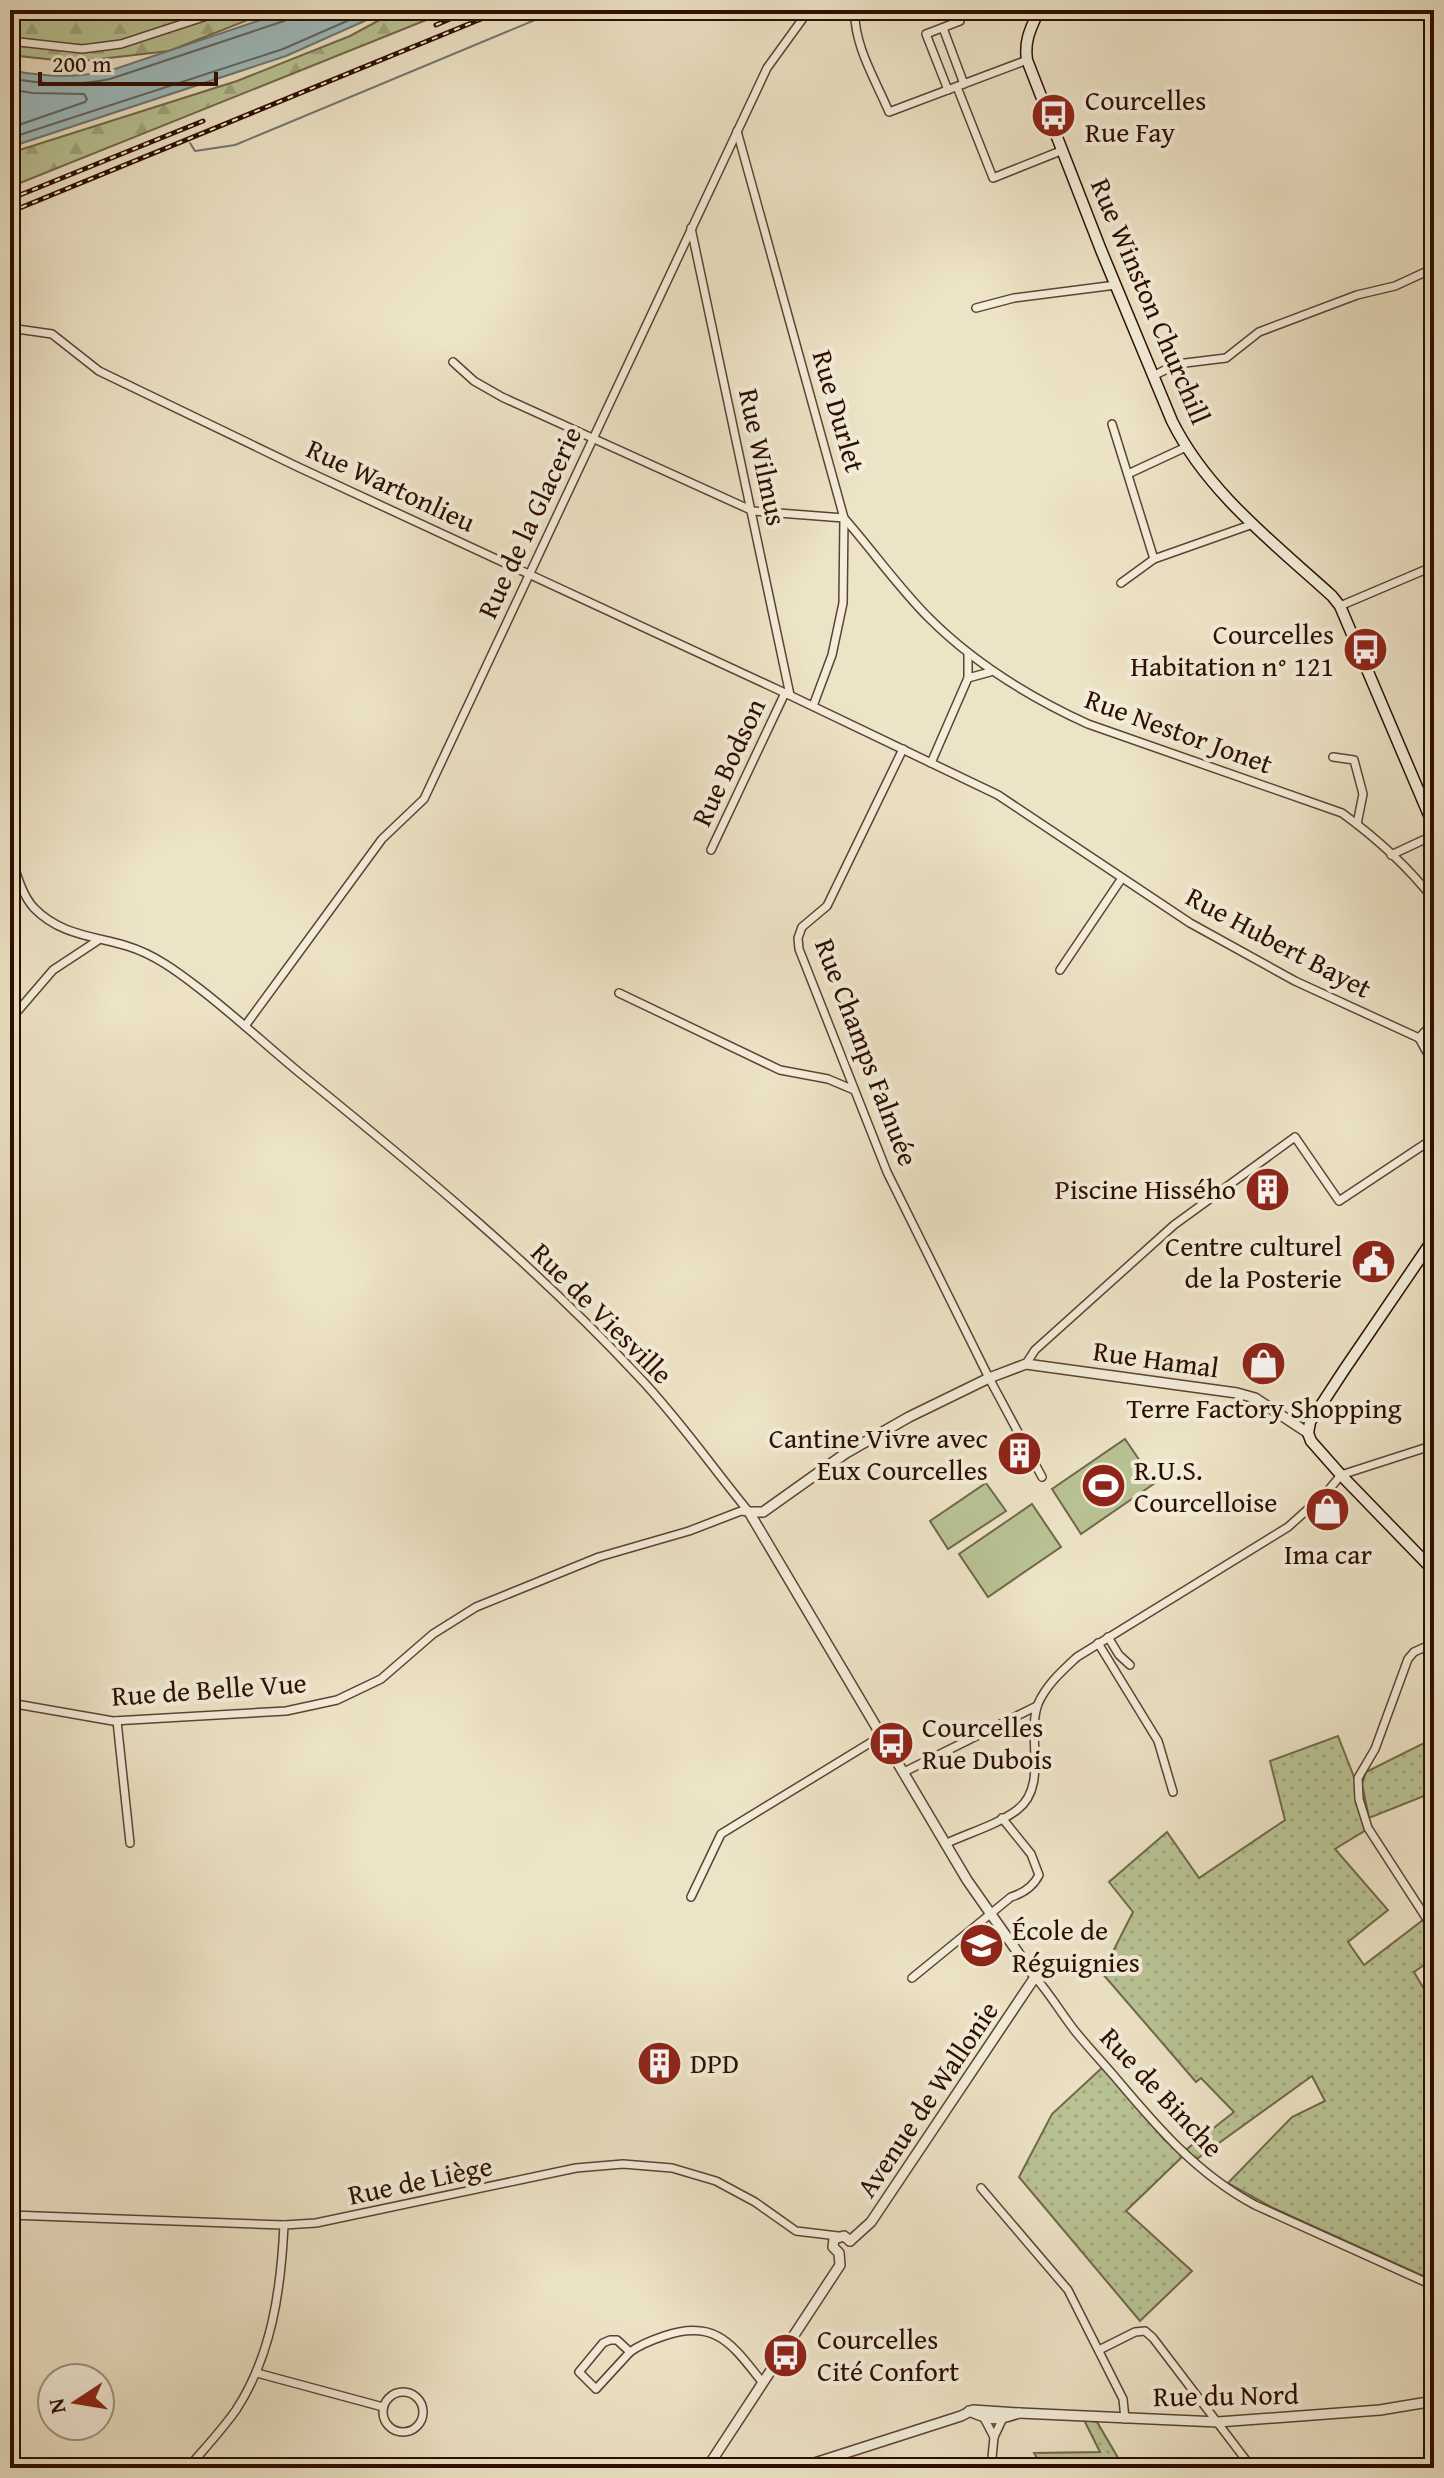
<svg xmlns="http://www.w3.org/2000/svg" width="1444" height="2478" viewBox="0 0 1444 2478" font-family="'Gentium Book Plus',serif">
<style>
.green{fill:url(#green-dots);stroke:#72684a;stroke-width:2}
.forest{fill:url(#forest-firs);stroke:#72684a;stroke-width:2}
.pitch{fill:#b9c394;stroke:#72684a;stroke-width:2}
.water{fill:#9dbcbf;stroke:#707673;stroke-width:2}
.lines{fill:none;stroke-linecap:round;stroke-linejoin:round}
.shore{stroke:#646460;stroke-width:2}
.stream{stroke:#707673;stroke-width:2}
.minor-casing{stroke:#5c4232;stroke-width:10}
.tertiary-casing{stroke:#5c4232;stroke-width:12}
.secondary-casing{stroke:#2c0d00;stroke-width:13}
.minor{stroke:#f3edda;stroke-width:7}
.tertiary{stroke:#f3edda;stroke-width:9}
.secondary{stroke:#f3edda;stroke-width:10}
.rail-casing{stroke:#2c0d00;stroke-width:5}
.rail{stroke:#f3edda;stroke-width:2;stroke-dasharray:6;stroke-linecap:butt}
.labels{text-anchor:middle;stroke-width:8;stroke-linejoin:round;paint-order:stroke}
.poi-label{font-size:28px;fill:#2c0d00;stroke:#f3edda;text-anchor:start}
.street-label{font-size:28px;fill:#2c0d00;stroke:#f3edda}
</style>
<defs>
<pattern id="green-dots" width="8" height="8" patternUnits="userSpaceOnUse" patternTransform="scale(2)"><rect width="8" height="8" fill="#b9c394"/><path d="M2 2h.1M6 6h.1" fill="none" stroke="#9fa67e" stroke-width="1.8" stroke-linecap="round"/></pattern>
<pattern id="forest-firs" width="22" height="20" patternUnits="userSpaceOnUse" patternTransform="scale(2)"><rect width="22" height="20" fill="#b9c394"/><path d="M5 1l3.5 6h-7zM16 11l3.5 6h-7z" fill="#9fa67e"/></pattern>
</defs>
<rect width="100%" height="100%" fill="#ede3c6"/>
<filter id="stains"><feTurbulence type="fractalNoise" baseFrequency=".0025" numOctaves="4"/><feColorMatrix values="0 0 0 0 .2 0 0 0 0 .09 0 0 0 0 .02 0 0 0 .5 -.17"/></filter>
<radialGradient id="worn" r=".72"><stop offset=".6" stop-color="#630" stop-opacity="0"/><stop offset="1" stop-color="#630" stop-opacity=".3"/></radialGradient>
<g class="green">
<polygon points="1338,1736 1354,1777 1366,1830 1335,1849 1388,1910 1348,1942 1364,1965 1423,1920 1434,1938 1434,1958 1414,1972 1434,2006 1434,2281 1273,2208 1228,2183 1292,2117 1325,2101 1312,2076 1194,2161 1183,2152 1234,2112 1201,2078 1196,2082 1102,1973 1133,1912 1109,1882 1167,1832 1199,1878 1285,1820 1270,1761"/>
<polygon points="1434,1738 1434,1792 1369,1818 1362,1784 1366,1772"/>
<polygon points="1104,2066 1163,2138 1183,2156 1126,2211 1192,2271 1140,2321 1019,2177 1052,2114"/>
<polygon points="1084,2420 1097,2422 1124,2468 1043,2468 1034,2453 1100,2452"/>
</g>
<g class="forest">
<polygon points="10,10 273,10 169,51 74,62 10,55"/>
<polygon points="398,10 451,10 10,187 10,153 237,81 350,36"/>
</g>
<g class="pitch">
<polygon points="1125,1439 1155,1483 1081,1534 1052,1489"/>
<polygon points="986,1483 1006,1511 948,1549 930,1521"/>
<polygon points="1032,1504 1061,1547 988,1597 959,1554"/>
</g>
<path class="water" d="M290,10h99l-103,46 -276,91v-77c33,7 66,8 99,1z"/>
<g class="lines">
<g class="shore">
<path d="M10,78c34,7 67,8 100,1l174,-58 5,-4 1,-7"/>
<polyline points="10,89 32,93 84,94 87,99 85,102 10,128"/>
<polyline points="10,138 283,49 372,10"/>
</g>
<polyline class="stream" points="190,143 195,151 235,145 559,10"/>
<defs>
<g id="minor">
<path d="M855,10c-2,34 21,71 34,102l138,-52"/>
<polyline points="943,28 964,84"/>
<polyline points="10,41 82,49 121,44 225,10"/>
<polyline points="957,87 993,178 1063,150"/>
<polyline points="948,90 926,34 960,21 960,10"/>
<polyline points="737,131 844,518 843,603 832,655 813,706"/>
<polyline points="691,228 790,695"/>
<polyline points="976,308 1014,298 1116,285"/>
<polyline points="10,328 52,334 99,371 298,467 785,693 998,795 1190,923 1295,981 1419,1038"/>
<path d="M453,362l21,19 28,16 251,114 91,7c29,33 54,69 85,100 46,46 100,79 159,106l254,89c33,24 67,55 92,87"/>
<polyline points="1153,376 1177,364 1226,358 1259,332 1357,295 1395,286 1434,268"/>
<polyline points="1112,424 1154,559"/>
<polyline points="1128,474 1186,447"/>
<polyline points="1121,583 1154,559 1253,524"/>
<polyline points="1340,606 1434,566"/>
<polyline points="968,653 968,678"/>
<polyline points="903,749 827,906 802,927 798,938 799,949 887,1172 989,1378 1042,1477"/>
<polyline points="1333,757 1354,760 1363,794 1357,824"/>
<polyline points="931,763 968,678 990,672"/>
<polyline points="711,850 785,693"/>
<path d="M10,853c6,18 11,41 24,55 26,27 60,28 93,38 27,8 51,26 73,43 35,27 67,57 101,85 117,95 234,192 337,302 41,43 74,91 111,136"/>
<polyline points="1391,855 1434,835"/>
<polyline points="1060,970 1122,878"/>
<polyline points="619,993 780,1070 828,1079 854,1090"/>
<polyline points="10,1020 53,970 97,941"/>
<polyline points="245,1026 382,839 424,799 767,68 809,10"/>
<polyline points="1419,1038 1434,1065"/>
<polyline points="1419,1038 1434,1022"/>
<polyline points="1026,1364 1035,1350 1174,1225 1295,1137 1339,1201 1434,1138"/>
<polyline points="1108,1637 1119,1655 1130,1665"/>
<polyline points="1098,1643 1158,1741 1173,1792"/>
<polyline points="1434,1643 1414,1652 1408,1659 1375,1749 1358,1778 1359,1799 1368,1828 1434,1930"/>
<polyline points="10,1703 113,1721 286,1711 337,1700 381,1679 433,1634 476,1607 599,1557 689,1531 741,1511 749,1512"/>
<polyline points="117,1721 130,1843"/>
<polyline points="904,1772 1037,1706"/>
<path d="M945,1844c23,-11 52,-19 72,-34 32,-24 9,-74 21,-106 8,-19 24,-33 39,-47l211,-130 39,-35 14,-17 93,-30"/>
<polyline points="691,1897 721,1834 883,1735"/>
<path d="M1035,1977c15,17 26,36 40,54 13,16 27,31 40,46 42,50 82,97 140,128l179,81"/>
<path d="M912,1978l99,-81c13,-4 22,-10 28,-22l-8,-21 -29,-36"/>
<polyline points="981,2188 1068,2290 1123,2399 1125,2419"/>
<polyline points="10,2215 284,2225 316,2223 576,2168 623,2164 672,2168 716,2181 755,2202 796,2231 838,2236"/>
<polygon points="610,2340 617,2340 630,2352 596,2389 579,2372 603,2343"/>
<polyline points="1099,2350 1135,2332 1145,2331 1153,2338 1252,2468"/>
<path d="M630,2352c11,-8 22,-12 34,-16 53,-18 69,10 99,47"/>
<polyline points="257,2373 383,2407"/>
<circle cx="403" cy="2412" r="20"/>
<polyline points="986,2414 984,2418 994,2437"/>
<path d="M188,2468c16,-19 34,-38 48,-58 36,-55 45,-121 48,-185"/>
<polyline points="991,2468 994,2437 1002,2420 1001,2417"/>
</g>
<g id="tertiary">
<polyline points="749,1512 967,1880 1035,1977 871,2222 850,2241"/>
<polyline points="749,1512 763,1512 846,1453 909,1417 989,1378 1026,1364 1237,1393 1255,1398 1308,1433"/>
<polyline points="1019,2413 1218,2422 1380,2410 1434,2401"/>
<polyline points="707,2468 840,2265 839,2253 833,2247 834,2239 844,2236 850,2241"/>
<path d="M799,2468l162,-52 12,-6 46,3c-23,8 -27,8 -50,-2"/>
</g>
<g id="secondary">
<path d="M1039,10c-8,18 -15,30 -12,50l74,190 71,171c35,71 103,123 160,175l8,10 94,221"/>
<polyline points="1434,1238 1344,1370 1310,1422 1308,1433 1311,1441 1341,1475 1434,1571"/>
</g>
</defs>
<use href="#minor" class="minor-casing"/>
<use href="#tertiary" class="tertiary-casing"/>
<use href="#secondary" class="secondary-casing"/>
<use href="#minor" class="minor"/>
<use href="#tertiary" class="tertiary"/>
<use href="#secondary" class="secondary"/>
<defs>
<g id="rail">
<polyline points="436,25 471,10"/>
<polyline points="10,199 203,121"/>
<polyline points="10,212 503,10"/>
</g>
</defs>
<use href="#rail" class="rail-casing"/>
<use href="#rail" class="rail"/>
</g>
<defs>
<symbol id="bus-disc" viewBox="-11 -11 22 22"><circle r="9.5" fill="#8f2418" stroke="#f3edda"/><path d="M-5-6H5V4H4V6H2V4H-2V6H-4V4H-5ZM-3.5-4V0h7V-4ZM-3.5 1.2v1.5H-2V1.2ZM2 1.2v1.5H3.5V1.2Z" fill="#fff"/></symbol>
<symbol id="building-disc" viewBox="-11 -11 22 22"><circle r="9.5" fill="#8f2418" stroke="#f3edda"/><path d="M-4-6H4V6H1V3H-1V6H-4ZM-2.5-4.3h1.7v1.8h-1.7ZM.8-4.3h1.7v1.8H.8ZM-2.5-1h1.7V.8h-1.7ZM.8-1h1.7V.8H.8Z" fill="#fff"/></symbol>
<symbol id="civic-disc" viewBox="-11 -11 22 22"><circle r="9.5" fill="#8f2418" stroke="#f3edda"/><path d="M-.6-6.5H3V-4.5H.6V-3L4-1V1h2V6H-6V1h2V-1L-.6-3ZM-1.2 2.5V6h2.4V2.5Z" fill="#fff"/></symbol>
<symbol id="shop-disc" viewBox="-11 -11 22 22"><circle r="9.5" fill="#8f2418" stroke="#f3edda"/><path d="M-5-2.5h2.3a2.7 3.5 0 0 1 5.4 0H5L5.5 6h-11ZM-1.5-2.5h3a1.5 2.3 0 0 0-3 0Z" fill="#fff"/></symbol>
<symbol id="stadium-disc" viewBox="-11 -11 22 22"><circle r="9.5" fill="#8f2418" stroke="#f3edda"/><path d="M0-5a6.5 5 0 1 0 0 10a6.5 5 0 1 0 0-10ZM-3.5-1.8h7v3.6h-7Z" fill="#fff"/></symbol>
<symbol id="school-disc" viewBox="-11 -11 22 22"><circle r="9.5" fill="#8f2418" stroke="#f3edda"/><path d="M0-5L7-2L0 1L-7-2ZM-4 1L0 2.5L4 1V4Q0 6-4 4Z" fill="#fff"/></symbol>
</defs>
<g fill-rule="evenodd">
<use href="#bus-disc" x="1028" y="90" width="51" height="51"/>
<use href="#bus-disc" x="1340" y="624" width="51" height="51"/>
<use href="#building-disc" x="1242" y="1164" width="51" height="51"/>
<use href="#civic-disc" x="1348" y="1236" width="51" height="51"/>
<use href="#shop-disc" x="1238" y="1338" width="51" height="51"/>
<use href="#building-disc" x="994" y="1428" width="51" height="51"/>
<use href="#stadium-disc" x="1078" y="1460" width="51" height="51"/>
<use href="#shop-disc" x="1302" y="1484" width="51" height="51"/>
<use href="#bus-disc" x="866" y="1718" width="51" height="51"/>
<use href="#school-disc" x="956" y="1920" width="51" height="51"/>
<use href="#building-disc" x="634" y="2038" width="51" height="51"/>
<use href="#bus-disc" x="760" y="2330" width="51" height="51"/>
</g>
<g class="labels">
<g class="poi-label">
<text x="1085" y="110">Courcelles<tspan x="1085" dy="32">Rue Fay</tspan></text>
<text x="1334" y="644" text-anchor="end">Courcelles<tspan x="1334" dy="32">Habitation n° 121</tspan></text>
<text x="1236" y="1199" text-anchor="end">Piscine Hissého</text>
<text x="1342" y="1256" text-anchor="end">Centre culturel<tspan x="1342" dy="32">de la Posterie</tspan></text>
<text x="1264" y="1418" text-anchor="middle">Terre Factory Shopping</text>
<text x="988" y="1448" text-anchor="end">Cantine Vivre avec<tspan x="988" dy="32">Eux Courcelles</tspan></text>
<text x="1134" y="1480">R.U.S.<tspan x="1134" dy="32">Courcelloise</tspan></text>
<text x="1328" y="1564" text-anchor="middle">Ima car</text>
<text x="922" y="1737">Courcelles<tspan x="922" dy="32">Rue Dubois</tspan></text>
<text x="1012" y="1940">École de<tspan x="1012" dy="32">Réguignies</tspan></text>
<text x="690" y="2073">DPD</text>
<text x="817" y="2349">Courcelles<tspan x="817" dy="32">Cité Confort</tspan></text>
</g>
<g class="street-label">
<text transform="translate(1151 301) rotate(67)" y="10">Rue Winston Churchill</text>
<text transform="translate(839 411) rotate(74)" y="10">Rue Durlet</text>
<text transform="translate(763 457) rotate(78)" y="10">Rue Wilmus</text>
<text transform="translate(391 485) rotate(25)" y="10">Rue Wartonlieu</text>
<text transform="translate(529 522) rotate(-65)" y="10">Rue de la Glacerie</text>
<text transform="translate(1179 731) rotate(20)" y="10">Rue Nestor Jonet</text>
<text transform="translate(728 762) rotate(-65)" y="10">Rue Bodson</text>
<text transform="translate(1279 942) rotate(28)" y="10">Rue Hubert Bayet</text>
<text transform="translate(867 1052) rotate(69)" y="10">Rue Champs Falnuée</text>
<text transform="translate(602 1313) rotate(45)" y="10">Rue de Viesville</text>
<text transform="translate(1156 1359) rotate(8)" y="10">Rue Hamal</text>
<text transform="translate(209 1689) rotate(-4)" y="10">Rue de Belle Vue</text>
<text transform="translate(1162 2092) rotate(47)" y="10">Rue de Binche</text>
<text transform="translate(927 2099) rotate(-56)" y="10">Avenue de Wallonie</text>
<text transform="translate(420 2180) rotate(-12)" y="10">Rue de Liège</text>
<text transform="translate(1226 2395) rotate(-1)" y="10">Rue du Nord</text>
</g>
</g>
<rect width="1444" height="2478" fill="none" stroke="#ede3c6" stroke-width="40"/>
<rect x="12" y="12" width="1420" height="2454" fill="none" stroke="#2c0d00" stroke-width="4"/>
<rect x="20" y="20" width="1404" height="2438" fill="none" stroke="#2c0d00" stroke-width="2"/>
<g transform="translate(76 2402) rotate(258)"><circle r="38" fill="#f3edda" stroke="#a39383" stroke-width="2"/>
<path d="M0-6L14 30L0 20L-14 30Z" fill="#8f2418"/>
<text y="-12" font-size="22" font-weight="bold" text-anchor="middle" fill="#2c0d00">N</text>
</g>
<path d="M40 72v12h176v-12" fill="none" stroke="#2c0d00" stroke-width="4"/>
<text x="52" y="72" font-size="24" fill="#2c0d00" stroke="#f3edda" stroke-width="6" paint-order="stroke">200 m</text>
<rect width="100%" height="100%" filter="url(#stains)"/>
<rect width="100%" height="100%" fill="url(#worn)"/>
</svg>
